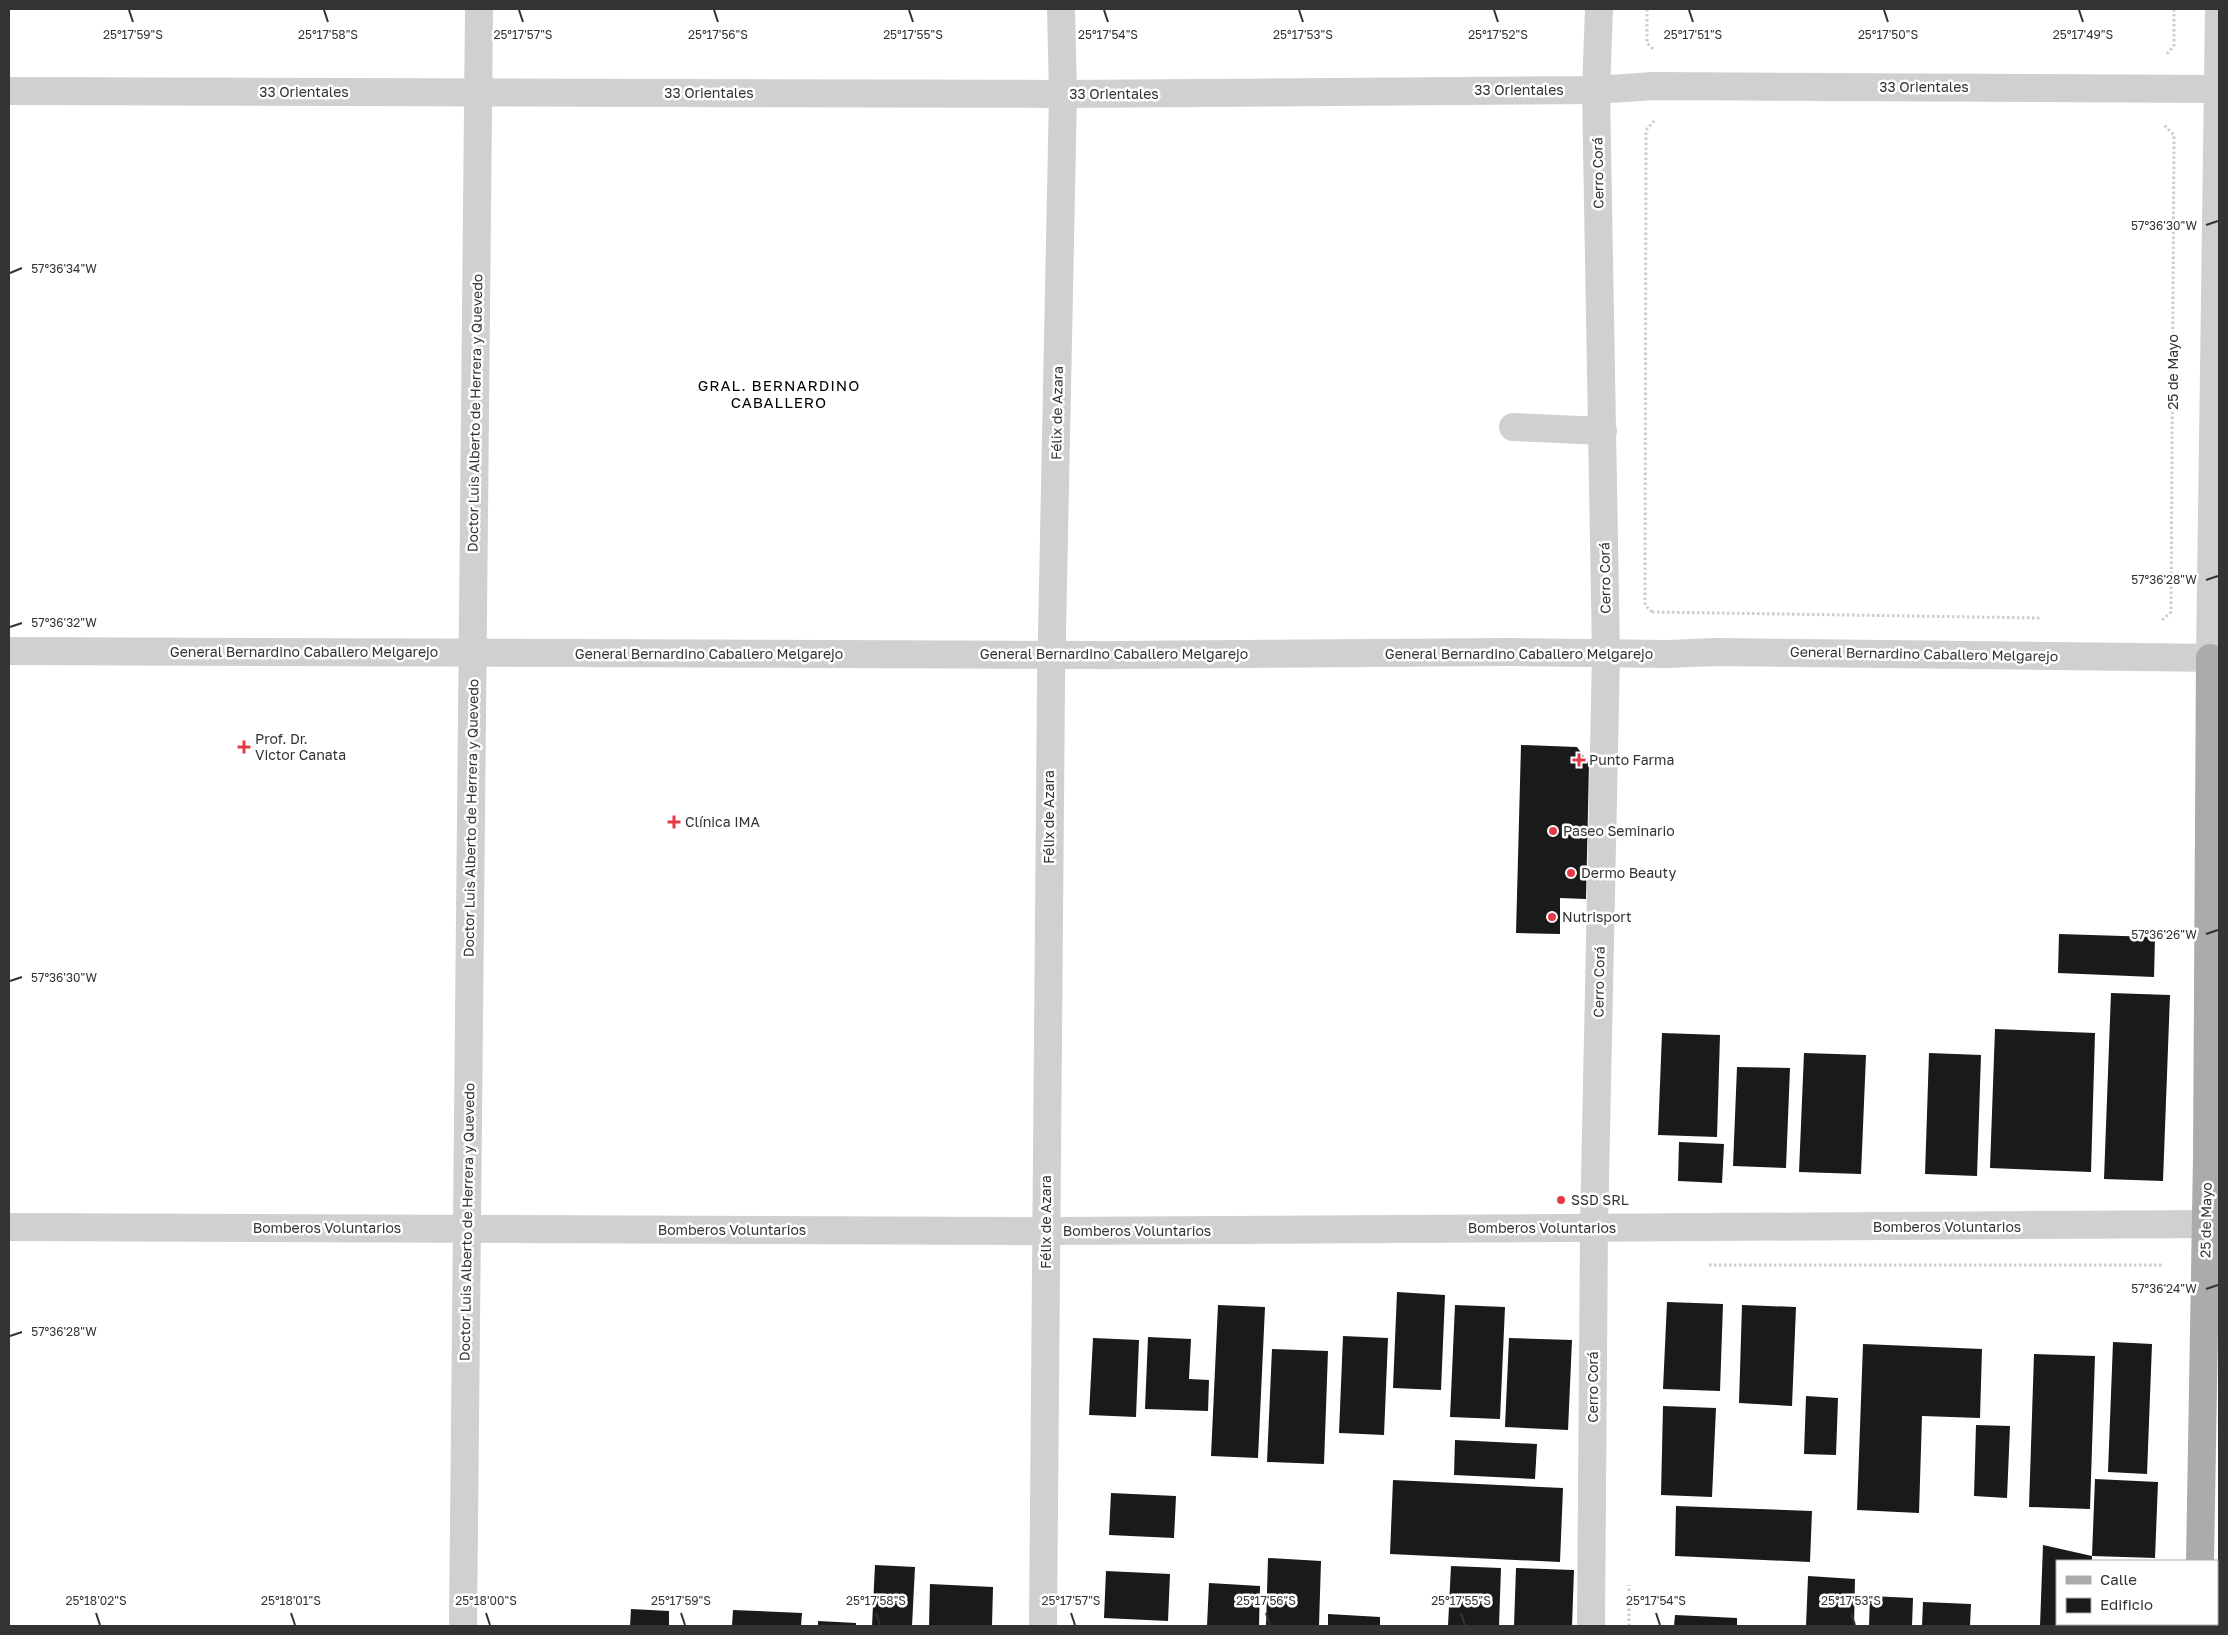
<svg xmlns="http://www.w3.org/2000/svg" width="2228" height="1635" viewBox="0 0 2228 1635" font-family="'Golos Text',sans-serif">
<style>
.building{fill:#1a1a1a}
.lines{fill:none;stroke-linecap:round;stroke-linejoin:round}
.path{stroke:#cdcdcd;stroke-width:3;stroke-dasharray:2.5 2.5;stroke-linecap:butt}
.minor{stroke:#d0d0d0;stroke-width:28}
.major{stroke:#ababab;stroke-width:28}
.ticks{fill:none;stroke:#333;stroke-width:2}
.poi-dot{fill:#e63946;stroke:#fff;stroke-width:2}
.labels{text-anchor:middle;stroke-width:5;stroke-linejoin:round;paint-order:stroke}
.street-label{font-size:14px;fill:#333;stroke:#fff}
.poi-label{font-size:14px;fill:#333;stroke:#fff;text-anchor:start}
.neighbourhood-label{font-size:15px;letter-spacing:1px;fill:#000;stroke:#fff}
.ticks-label{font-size:12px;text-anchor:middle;fill:#333;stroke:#fff;stroke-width:5;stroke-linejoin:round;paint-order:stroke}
</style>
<rect width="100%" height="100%" fill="#fff"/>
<g class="building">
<polygon points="1521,745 1577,747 1589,764 1586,899 1560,898 1560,934 1516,933"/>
<polygon points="2059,934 2155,937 2154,977 2058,973"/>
<polygon points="2111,993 2170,995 2163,1181 2104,1179"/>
<polygon points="1995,1029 2095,1033 2091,1172 1990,1168"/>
<polygon points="1662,1033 1720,1035 1717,1137 1658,1135"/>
<polygon points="1804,1053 1866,1055 1861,1174 1799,1172"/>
<polygon points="1929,1053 1981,1055 1977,1176 1925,1174"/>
<polygon points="1737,1067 1790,1068 1786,1168 1733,1166"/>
<polygon points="1679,1142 1724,1144 1722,1183 1678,1181"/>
<polygon points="1397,1292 1445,1295 1441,1390 1393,1388"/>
<polygon points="1667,1302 1723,1304 1720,1391 1663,1389"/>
<polygon points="1218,1305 1265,1307 1258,1458 1211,1456"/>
<polygon points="1455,1305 1505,1307 1500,1419 1450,1417"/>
<polygon points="1742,1305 1796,1307 1792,1406 1739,1403"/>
<polygon points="1343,1336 1388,1338 1384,1435 1339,1433"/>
<polygon points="1148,1337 1191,1339 1189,1379 1209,1380 1208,1411 1145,1409"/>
<polygon points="1093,1338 1139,1340 1136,1417 1089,1415"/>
<polygon points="1509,1338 1572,1340 1568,1430 1505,1427"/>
<polygon points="2113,1342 2152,1344 2147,1474 2108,1472"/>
<polygon points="1863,1344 1982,1349 1980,1418 1922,1416 1919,1513 1857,1510"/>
<polygon points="1272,1349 1328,1351 1324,1464 1267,1462"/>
<polygon points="2034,1354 2095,1356 2090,1509 2029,1507"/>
<polygon points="1806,1396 1838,1398 1836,1455 1804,1454"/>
<polygon points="1663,1406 1716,1408 1712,1497 1661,1495"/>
<polygon points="1976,1425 2010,1426 2007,1498 1974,1496"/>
<polygon points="1455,1440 1537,1444 1535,1479 1454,1475"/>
<polygon points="2095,1479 2158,1482 2155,1558 2092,1556"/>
<polygon points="1393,1480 1563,1488 1560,1562 1390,1554"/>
<polygon points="1111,1493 1176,1496 1174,1538 1109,1535"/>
<polygon points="1676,1506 1812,1511 1810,1562 1675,1556"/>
<polygon points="2043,1545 2092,1556 2092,1561 2057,1561 2057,1624 2091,1624 2091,1626 2040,1626"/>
<polygon points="1268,1558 1321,1561 1319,1626 1266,1626"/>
<polygon points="875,1565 915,1567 912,1626 872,1626"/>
<polygon points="1451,1566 1501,1568 1499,1626 1448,1626"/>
<polygon points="1516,1568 1574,1570 1572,1626 1514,1626"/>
<polygon points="1106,1571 1170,1574 1168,1621 1104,1618"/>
<polygon points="1808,1576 1855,1579 1854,1626 1806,1626"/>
<polygon points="1209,1583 1260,1586 1259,1626 1207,1626"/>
<polygon points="930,1584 993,1587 992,1626 929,1626"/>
<polygon points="1870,1596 1913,1598 1912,1626 1869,1626"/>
<polygon points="1923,1602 1971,1604 1970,1626 1922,1626"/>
<polygon points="631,1609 669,1611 669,1626 630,1626"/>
<polygon points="733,1610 802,1613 801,1626 732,1626"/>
<polygon points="1328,1614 1380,1617 1380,1626 1328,1626"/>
<polygon points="1675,1615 1737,1618 1737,1626 1674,1626"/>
<polygon points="818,1621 856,1623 856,1626 818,1626"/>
<rect x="2109" y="1624" width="39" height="2"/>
</g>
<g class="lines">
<g class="path">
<polyline points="1647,9 1647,43 1654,50"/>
<polyline points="2167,54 2174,45 2174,9"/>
<polyline points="1652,612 2041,618"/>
<polyline points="1652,612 1645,605 1646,130 1654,121"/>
<polyline points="2162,620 2171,612 2174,135 2164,125"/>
<polyline points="1709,1265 2163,1265"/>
<polyline points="1629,1626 1629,1585"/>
</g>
<g class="minor">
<polyline points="9,91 1063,94 1596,90 1654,86 2219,89"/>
<polyline points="1513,427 1603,431"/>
<polyline points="9,651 1112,655 1511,652 1668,654 1715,652 2219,658"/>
<polyline points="2210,658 2219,9"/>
<polyline points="9,1227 1046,1231 2219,1224"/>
<polyline points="463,1626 479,9"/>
<polyline points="1043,1626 1051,683 1063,94 1061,9"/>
<polyline points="1591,1626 1594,1228 1606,654 1596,90 1599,9"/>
</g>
<g class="major">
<polyline points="2200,1561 2207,1157 2210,658"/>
<polyline points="2199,1626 2199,1624"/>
</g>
</g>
<path class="ticks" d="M129,10l4,12M324,10l4,12M519,10l4,12M714,10l4,12M909,10l4,12M1104,10l4,12M1299,10l4,12M1494,10l4,12M1689,10l4,12M1884,10l4,12M2079,10l4,12M2206,225l12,-4M10,273l12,-5M2206,580l12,-4M10,627l12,-4M2206,934l12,-4M10,981l12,-4M2206,1289l12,-4M10,1336l12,-4M96,1613l4,12M291,1613l4,12M486,1613l4,12M681,1613l4,12M876,1613l4,12M1071,1613l4,12M1266,1613l4,12M1461,1613l4,12M1656,1613l4,12M1851,1613l4,12"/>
<g class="poi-dot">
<path d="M241.5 739.5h5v5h5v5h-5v5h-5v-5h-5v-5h5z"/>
<path d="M1576.5 752.5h5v5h5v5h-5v5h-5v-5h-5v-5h5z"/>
<path d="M671.5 814.5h5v5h5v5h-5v5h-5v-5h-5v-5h5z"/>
<circle cx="1553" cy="831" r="5"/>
<circle cx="1571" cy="873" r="5"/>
<circle cx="1552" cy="917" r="5"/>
<circle cx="1561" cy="1200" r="5"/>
</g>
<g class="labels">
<g class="street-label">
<text x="1924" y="92">33 Orientales</text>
<text x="1519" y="95">33 Orientales</text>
<text x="304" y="97">33 Orientales</text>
<text x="709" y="98">33 Orientales</text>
<text x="1114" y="99">33 Orientales</text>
<text transform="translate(1598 173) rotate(-91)" y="5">Cerro Corá</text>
<text transform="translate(2173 372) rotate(-90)" y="5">25 de Mayo</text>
<text transform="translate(475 413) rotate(-89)" y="5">Doctor Luis Alberto de Herrera y Quevedo</text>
<text transform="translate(1057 413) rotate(-89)" y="5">Félix de Azara</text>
<text transform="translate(1605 578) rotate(-91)" y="5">Cerro Corá</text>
<text x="304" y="657">General Bernardino Caballero Melgarejo</text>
<text x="709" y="659">General Bernardino Caballero Melgarejo</text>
<text x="1114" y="659">General Bernardino Caballero Melgarejo</text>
<text x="1519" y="659">General Bernardino Caballero Melgarejo</text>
<text transform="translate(1924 654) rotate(1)" y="5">General Bernardino Caballero Melgarejo</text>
<text transform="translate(1049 817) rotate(-90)" y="5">Félix de Azara</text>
<text transform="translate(471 818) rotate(-89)" y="5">Doctor Luis Alberto de Herrera y Quevedo</text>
<text transform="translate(1599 982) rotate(-89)" y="5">Cerro Corá</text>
<text transform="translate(2206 1220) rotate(-89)" y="5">25 de Mayo</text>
<text transform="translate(467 1222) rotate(-89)" y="5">Doctor Luis Alberto de Herrera y Quevedo</text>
<text transform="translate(1046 1222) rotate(-90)" y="5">Félix de Azara</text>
<text x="1947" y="1232">Bomberos Voluntarios</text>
<text x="327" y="1233">Bomberos Voluntarios</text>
<text x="1542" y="1233">Bomberos Voluntarios</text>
<text x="732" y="1235">Bomberos Voluntarios</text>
<text x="1137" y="1236">Bomberos Voluntarios</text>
<text transform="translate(1593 1387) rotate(-90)" y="5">Cerro Corá</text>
</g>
<g class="poi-label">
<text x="255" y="744">Prof. Dr.<tspan x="255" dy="16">Victor Canata</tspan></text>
<text x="1589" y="765">Punto Farma</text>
<text x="685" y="827">Clínica IMA</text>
<text x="1563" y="836">Paseo Seminario</text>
<text x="1581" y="878">Dermo Beauty</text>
<text x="1562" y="922">Nutrisport</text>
<text x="1571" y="1205">SSD SRL</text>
</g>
<g class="neighbourhood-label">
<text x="779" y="391">GRAL. BERNARDINO<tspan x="779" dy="17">CABALLERO</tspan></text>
</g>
</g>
<g class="ticks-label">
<text x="133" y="39">25°17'59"S</text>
<text x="328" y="39">25°17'58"S</text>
<text x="523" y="39">25°17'57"S</text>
<text x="718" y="39">25°17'56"S</text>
<text x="913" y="39">25°17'55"S</text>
<text x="1108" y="39">25°17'54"S</text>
<text x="1303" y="39">25°17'53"S</text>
<text x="1498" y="39">25°17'52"S</text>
<text x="1693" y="39">25°17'51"S</text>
<text x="1888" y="39">25°17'50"S</text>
<text x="2083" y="39">25°17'49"S</text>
<text x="2164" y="230">57°36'30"W</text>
<text x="64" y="273">57°36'34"W</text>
<text x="2164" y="584">57°36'28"W</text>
<text x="64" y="627">57°36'32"W</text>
<text x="2164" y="939">57°36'26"W</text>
<text x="64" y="982">57°36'30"W</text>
<text x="2164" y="1293">57°36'24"W</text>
<text x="64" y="1336">57°36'28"W</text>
<text x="96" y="1605">25°18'02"S</text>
<text x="291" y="1605">25°18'01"S</text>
<text x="486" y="1605">25°18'00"S</text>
<text x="681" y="1605">25°17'59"S</text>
<text x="876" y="1605">25°17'58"S</text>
<text x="1071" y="1605">25°17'57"S</text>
<text x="1266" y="1605">25°17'56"S</text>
<text x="1461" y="1605">25°17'55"S</text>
<text x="1656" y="1605">25°17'54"S</text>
<text x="1851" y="1605">25°17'53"S</text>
</g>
<rect width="2228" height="1635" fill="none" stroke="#333333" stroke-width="20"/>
<rect x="2056" y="1560" width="162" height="65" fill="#ffffff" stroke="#adadad"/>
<rect x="2066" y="1576" width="25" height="8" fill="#ababab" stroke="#adadad"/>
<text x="2100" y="1585" font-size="15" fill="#333333">Calle</text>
<rect x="2066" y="1598" width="25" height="15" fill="#1a1a1a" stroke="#adadad"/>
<text x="2100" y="1610" font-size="15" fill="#333333">Edificio</text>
</svg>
